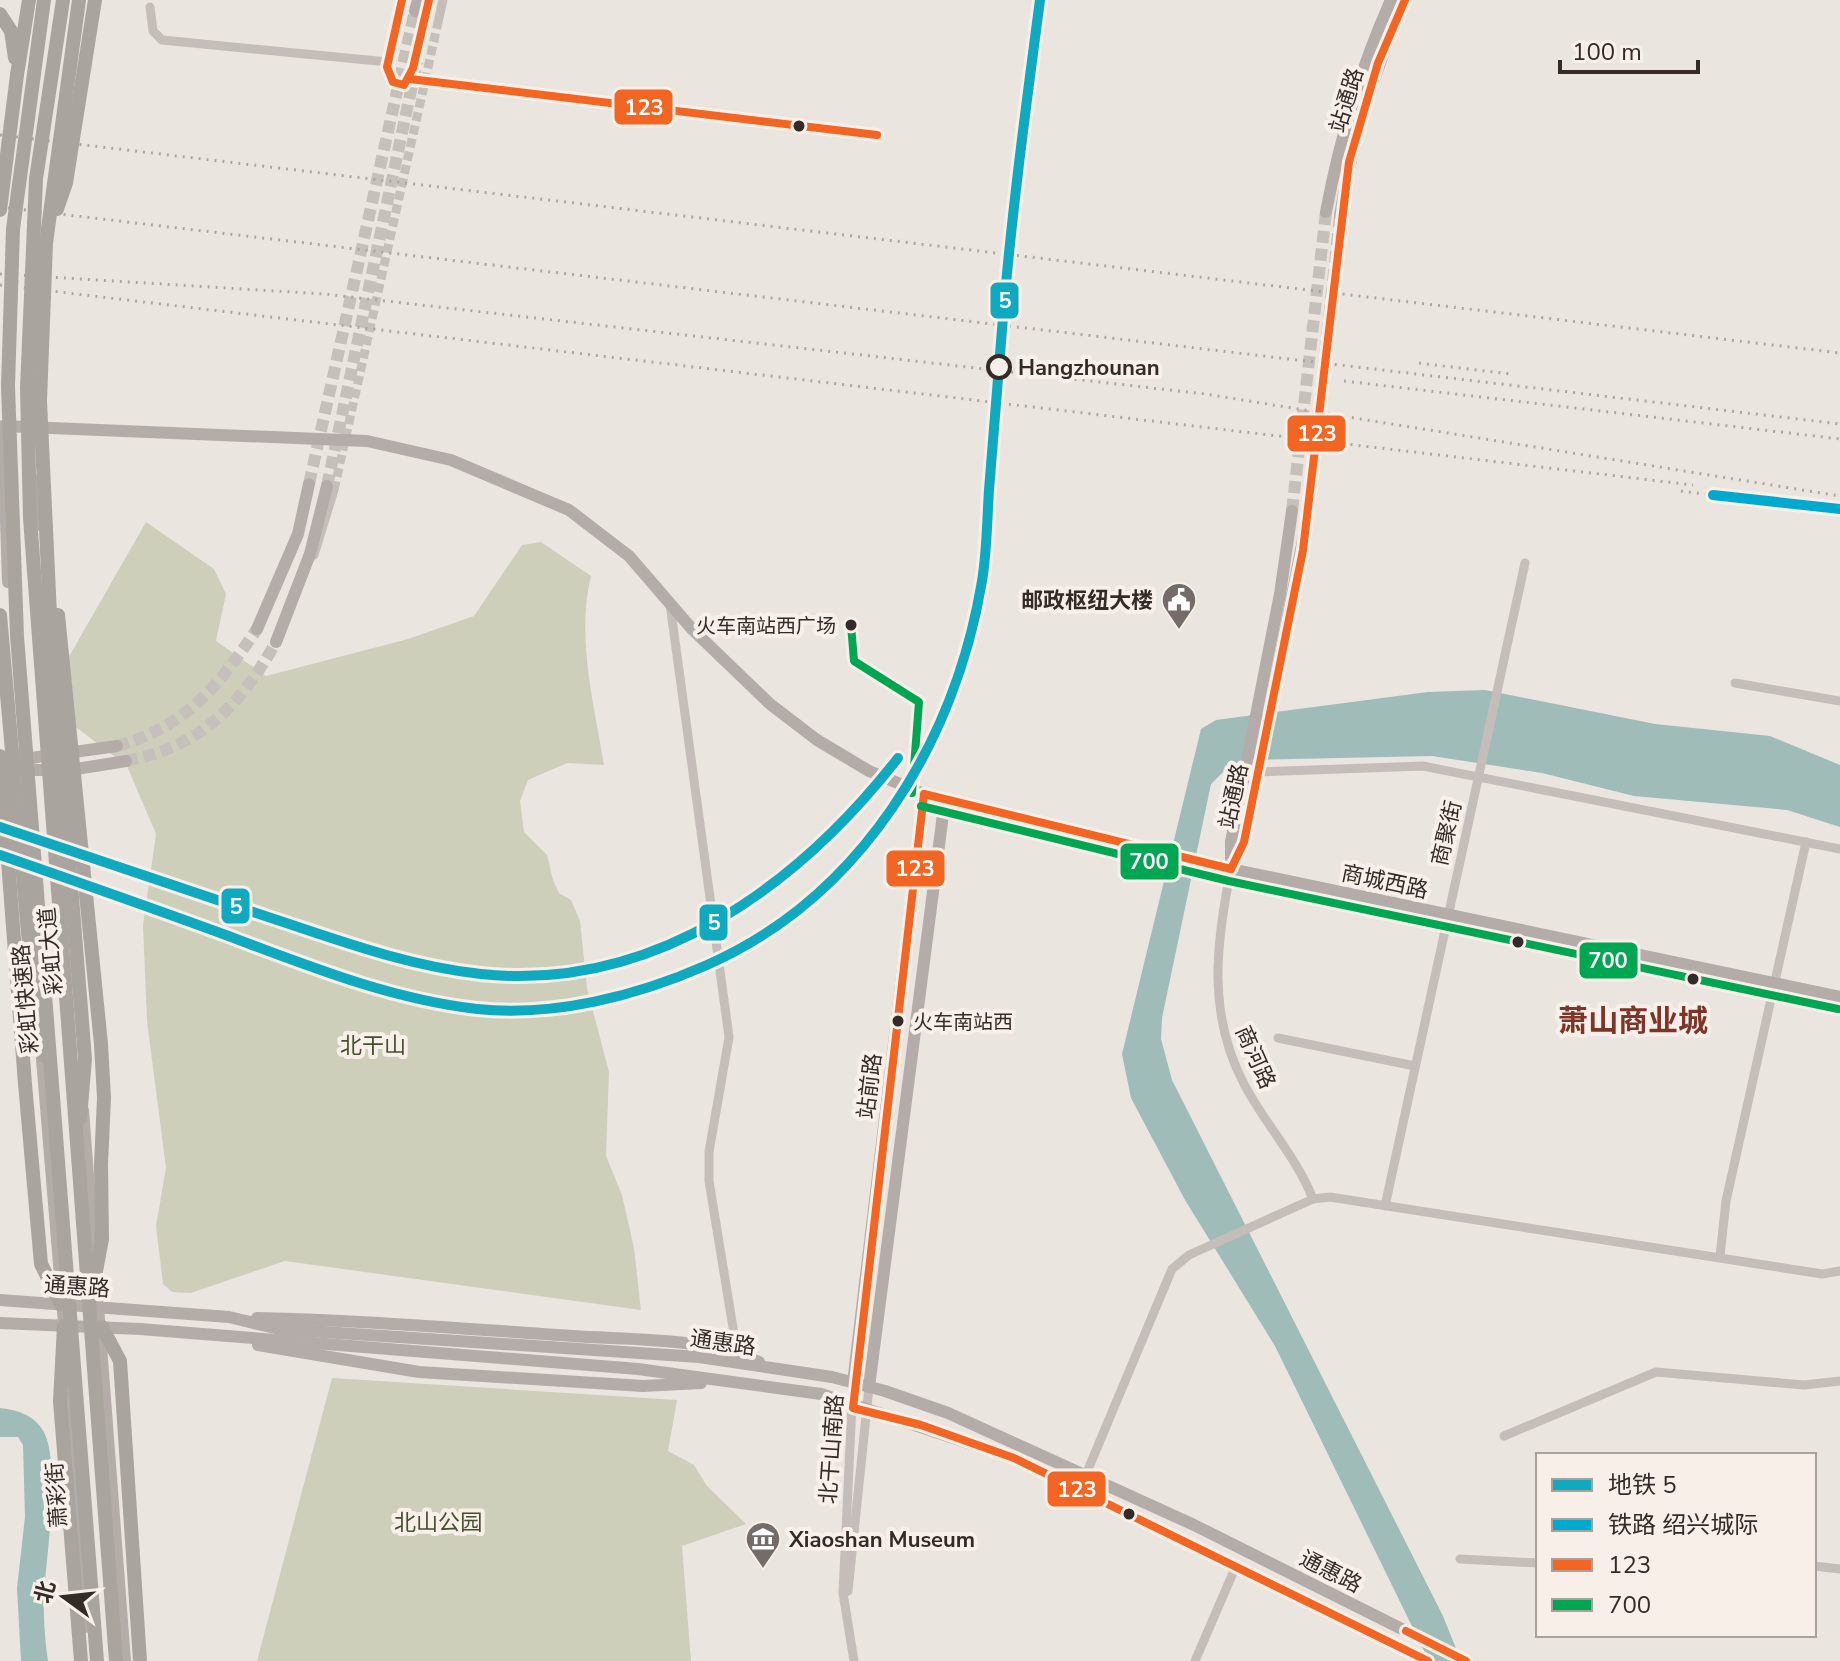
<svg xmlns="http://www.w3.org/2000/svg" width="1840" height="1661" viewBox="0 0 1840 1661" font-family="'Nunito Sans','Noto Sans SC',sans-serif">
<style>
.green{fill:#cdcfbb}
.water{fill:#9fbcb9}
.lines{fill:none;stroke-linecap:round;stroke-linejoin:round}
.minor-tunnel{stroke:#c6c0bb;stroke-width:9;stroke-dasharray:9 4.5;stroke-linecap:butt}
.major-tunnel{stroke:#c6c0bb;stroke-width:12;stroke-dasharray:12 6;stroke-linecap:butt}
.minor{stroke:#c4bdb9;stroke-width:9}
.major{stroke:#b3aca9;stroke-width:12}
.highway{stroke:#aaa49f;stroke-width:14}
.rail{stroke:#aca6a3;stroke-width:3;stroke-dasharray:2 6;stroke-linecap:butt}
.highway-bridge{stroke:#aaa49f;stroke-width:14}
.bus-1-casing{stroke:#f8efe8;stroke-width:14}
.bus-2-casing{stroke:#f8efe8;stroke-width:14}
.bus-1{stroke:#f26522;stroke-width:8}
.bus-2{stroke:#00a651;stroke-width:8}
.rail-1-casing{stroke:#f8efe8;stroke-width:16}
.rail-1{stroke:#00a9ce;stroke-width:10}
.metro-1-casing{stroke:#f8efe8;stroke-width:16}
.metro-1{stroke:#0fa9c0;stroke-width:10}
.bus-dot{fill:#342b28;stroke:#f8efe8;stroke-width:3}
.stop-dot{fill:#f8efe8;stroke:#342b28;stroke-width:4}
.labels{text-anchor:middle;stroke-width:8;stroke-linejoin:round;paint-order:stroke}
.bus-label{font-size:20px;fill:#342b28;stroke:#f8efe8;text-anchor:end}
.street-label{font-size:22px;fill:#342b28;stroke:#f8efe8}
.stop-label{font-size:22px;font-weight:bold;fill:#342b28;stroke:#f8efe8;text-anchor:start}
.poi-label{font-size:22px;font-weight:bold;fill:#342b28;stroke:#f8efe8;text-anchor:end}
.park-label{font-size:22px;fill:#46502e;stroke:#f8efe8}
.district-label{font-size:30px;font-weight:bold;fill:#7c3629;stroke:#f8efe8}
.line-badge{stroke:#f8efe8;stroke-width:3}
.badge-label{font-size:22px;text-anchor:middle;font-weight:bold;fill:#fff}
</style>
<rect width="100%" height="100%" fill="#ebe5e0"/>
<g class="green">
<path d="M146,522l68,47 12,25 -10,47 50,35 142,-37 66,-23 48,-71 19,-3 50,34c-15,61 3,128 13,189l-37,-2 -39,17 -8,21 4,31 23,23 6,25 6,13 12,7 9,21 7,67 22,84 -3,84 16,39 12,53 7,62 -356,-49 -94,32 -19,-1 -9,-8 -7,-58 10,-58 -19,-147 -4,-96 13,-91 -29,-68 -84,-64z"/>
<polygon points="332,1378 677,1400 668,1451 694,1465 707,1486 746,1524 682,1546 691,1661 257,1661"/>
</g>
<g class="water">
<polygon points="1485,690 1655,724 1770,736 1840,765 1840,827 1787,810 1634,796 1542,773 1432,756 1243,760 1224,771 1211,784 1162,1018 1161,1039 1172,1080 1443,1616 1461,1661 1429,1661 1275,1346 1185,1200 1131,1098 1122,1054 1201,729 1216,720 1428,692"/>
<path d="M0,1408c17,2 32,6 42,21 20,29 4,129 2,165 -1,21 1,46 4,67h-27l-4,-73 8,-71 -2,-72 -5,-8h-18z"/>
</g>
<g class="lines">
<polyline class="minor-tunnel" points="334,490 439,18"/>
<g class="major-tunnel">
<polyline points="309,484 415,11"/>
<polyline points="327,486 417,62"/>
<polyline points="1292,511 1326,212"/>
<polyline points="1308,514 1340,216"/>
<path d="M117,746c69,-19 101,-60 140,-117"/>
<path d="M126,761c74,-14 114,-55 150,-119"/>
</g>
<g class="minor">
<polyline points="402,0 387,67 393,82 404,85 413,68 429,0"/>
<polyline points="150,7 153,31 162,40 388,62"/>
<polyline points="439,18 443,0"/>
<polyline points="314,555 334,490"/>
<polyline points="670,604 729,1037 709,1152 709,1181 737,1352"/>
<polyline points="1735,683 1840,701"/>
<polyline points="1259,772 1423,766 1840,849"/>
<path d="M1231,869c-15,74 -24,145 13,215 21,40 52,72 69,115"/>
<polyline points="1278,1038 1415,1066"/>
<polyline points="1385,1206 1525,563"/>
<polyline points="1720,1256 1726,1201 1806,842"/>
<polyline points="853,1383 843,1593 854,1661"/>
<polyline points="1504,1436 1656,1372 1804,1385 1840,1381"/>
<polyline points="1079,1491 1172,1269 1189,1255 1313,1199 1330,1197 1822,1274 1840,1271"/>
<polyline points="1460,1559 1538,1563"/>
<polyline points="1814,1566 1840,1569"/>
<polyline points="848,1591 869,1387"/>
<polyline points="1195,1661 1236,1566"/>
</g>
<g class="major">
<polyline points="415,11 418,0"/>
<path d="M1326,212c14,-74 34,-143 65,-212"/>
<path d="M1340,216c12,-76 34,-145 65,-216"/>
<polyline points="37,525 38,480"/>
<polyline points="8,582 3,426 367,441 451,460 569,510 629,556 692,629 770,704 817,740 869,771 924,794 1231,869 1840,997"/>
<polyline points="257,629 298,534 309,484"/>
<polyline points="276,642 310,554 327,486"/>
<polyline points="17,760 117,746"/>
<polyline points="19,770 70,770 126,761"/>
<polyline points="1231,866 1231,842 1280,594 1292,511"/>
<polyline points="1231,869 1244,842 1308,514"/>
<polyline points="41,1047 65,1336"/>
<polyline points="83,1110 125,1661"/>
<polyline points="0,1300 229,1317 279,1329 699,1357 832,1377 885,1391 948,1413 1194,1525 1466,1661"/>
<path d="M257,1318c105,2 210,11 316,18 60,4 130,1 186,26"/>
<polyline points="0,1323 140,1329 638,1369 821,1394 1014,1458 1428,1661"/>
<polyline points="258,1345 419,1372 643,1386 701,1383"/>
<polyline points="67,1370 85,1627"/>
<polyline points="853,1383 924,794"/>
<polyline points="869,1387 945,799"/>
</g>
<g class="highway">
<polyline points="0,14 11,31 15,58"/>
<polyline points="17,75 29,0"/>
<polyline points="25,1084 41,1264 61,1304"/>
<polyline points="96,1271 102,1239 101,1164"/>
<polyline points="64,1326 60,1401 81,1661"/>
<polyline points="102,1327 120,1361 140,1661"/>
</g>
<g class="rail">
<polyline points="0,135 1840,353"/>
<polyline points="0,207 1840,424"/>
<polyline points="0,274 324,294 1205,394 1840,496"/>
<polyline points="0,285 1693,485"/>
<polyline points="1419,363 1510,374"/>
<polyline points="1344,381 1840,439"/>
<polyline points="1681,491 1713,495"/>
</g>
<g class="highway-bridge">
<polyline points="44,0 13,229 8,386 17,636 97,1661"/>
<polyline points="63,0 36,179 27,388 30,518 116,1661"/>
<polyline points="79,0 46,243 40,401 51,636 85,1059 80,1118"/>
<polyline points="57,209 66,183 95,0"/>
<polyline points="0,210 17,75"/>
<polyline points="0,615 35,1012 44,1056"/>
<polyline points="58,615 101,1044 104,1098 101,1164"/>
<polyline points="0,756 25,1084"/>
</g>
<defs>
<g id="bus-1">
<polyline points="402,0 387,67 393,82 404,85 413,68 429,0"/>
<polyline points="410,79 877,135"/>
<polyline points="1231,869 924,794 853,1408 921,1425 1014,1458 1428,1661"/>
<polyline points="1231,869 1244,842 1303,550 1349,162 1378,63 1405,0"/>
<polyline points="1406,1631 1466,1661"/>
</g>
<g id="bus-2">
<polyline points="851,625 854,661 919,702 912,793"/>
<polyline points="921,806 1229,881 1838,1009"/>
</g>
</defs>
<use href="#bus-1" class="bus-1-casing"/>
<use href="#bus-2" class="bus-2-casing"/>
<use href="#bus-1" class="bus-1"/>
<use href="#bus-2" class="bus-2"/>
<defs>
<polyline id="rail-1" points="1713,495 1840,509"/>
</defs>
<use href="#rail-1" class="rail-1-casing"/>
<use href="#rail-1" class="rail-1"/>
<defs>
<g id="metro-1">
<path d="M0,827c88,30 177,59 265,89 71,23 141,50 216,58 172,18 316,-87 417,-216"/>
<path d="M0,855c75,26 149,52 223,79 83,31 166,65 254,75 77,8 160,-13 230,-44 154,-68 248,-222 275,-384 5,-30 5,-61 7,-91 5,-58 9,-115 14,-173 9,-106 23,-211 37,-317"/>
</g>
</defs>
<use href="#metro-1" class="metro-1-casing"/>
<use href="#metro-1" class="metro-1"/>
</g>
<defs>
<symbol id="civic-pin" viewBox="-11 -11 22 30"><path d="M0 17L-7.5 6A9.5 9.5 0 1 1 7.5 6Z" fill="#746c68" stroke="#f8efe8"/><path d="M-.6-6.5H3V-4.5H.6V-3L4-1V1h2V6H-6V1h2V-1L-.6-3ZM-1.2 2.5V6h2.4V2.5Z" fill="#fff"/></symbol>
<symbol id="museum-pin" viewBox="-11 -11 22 30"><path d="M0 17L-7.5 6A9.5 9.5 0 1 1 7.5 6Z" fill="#746c68" stroke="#f8efe8"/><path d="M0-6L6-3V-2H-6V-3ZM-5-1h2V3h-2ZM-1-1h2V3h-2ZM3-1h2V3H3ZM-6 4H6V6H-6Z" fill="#fff"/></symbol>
</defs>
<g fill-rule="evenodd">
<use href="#civic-pin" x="1159" y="580" width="40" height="54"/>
<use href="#museum-pin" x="743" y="1519" width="40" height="54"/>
</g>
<g class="bus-dot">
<circle cx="799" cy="126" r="7"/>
<circle cx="851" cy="625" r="7"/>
<circle cx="1518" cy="942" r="7"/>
<circle cx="1693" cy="979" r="7"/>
<circle cx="898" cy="1021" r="7"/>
<circle cx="1129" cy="1514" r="7"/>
</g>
<circle class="stop-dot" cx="999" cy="367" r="11"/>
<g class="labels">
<g class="bus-label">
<text x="836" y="633">火车南站西广场</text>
<text x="913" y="1029" text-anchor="start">火车南站西</text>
</g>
<g class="street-label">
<text transform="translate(1346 100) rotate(-73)" y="8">站通路</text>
<text transform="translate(1233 796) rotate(-78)" y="8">站通路</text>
<text transform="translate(1446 833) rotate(-77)" y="8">商聚街</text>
<text transform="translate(1385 881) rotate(12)" y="8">商城西路</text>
<text transform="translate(50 951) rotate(-95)" y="8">彩虹大道</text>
<text transform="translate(25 999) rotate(-95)" y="8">彩虹快速路</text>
<text transform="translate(1256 1057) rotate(66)" y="8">商河路</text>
<text transform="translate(869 1086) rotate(-83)" y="8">站前路</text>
<text transform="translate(77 1286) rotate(4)" y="8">通惠路</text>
<text transform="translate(723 1342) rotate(8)" y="8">通惠路</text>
<text transform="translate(831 1449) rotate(-86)" y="8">北干山南路</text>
<text transform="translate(56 1495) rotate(-94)" y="8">萧彩街</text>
<text transform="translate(1331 1571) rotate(27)" y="8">通惠路</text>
</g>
<g class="stop-label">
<text x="1018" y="375">Hangzhounan</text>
</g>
<g class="poi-label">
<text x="1153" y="608">邮政枢纽大楼</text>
<text x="789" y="1547" text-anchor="start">Xiaoshan Museum</text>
</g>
<g class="park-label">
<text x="373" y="1053">北干山</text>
<text x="438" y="1530">北山公园</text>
</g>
<g class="district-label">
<text x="1633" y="1031">萧山商业城</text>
</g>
</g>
<g class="line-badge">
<rect x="613" y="88" width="61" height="38" rx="8" fill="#f26522"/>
<rect x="989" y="281" width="31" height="39" rx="8" fill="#0fa9c0"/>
<rect x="1286" y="414" width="61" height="39" rx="8" fill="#f26522"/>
<rect x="1119" y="842" width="61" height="39" rx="8" fill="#00a651"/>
<rect x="885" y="849" width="61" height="39" rx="8" fill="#f26522"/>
<rect x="220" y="887" width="31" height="38" rx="8" fill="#0fa9c0"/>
<rect x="698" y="903" width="31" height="39" rx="8" fill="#0fa9c0"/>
<rect x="1578" y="941" width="61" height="39" rx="8" fill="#00a651"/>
<rect x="1046" y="1470" width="61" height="38" rx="8" fill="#f26522"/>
</g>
<g class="badge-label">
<text x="644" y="115">123</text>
<text x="1005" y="308">5</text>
<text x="1317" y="441">123</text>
<text x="1149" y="869">700</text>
<text x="915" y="876">123</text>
<text x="236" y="914">5</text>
<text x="714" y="930">5</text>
<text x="1608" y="968">700</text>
<text x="1077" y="1497">123</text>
</g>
<rect x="1536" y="1453" width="280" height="184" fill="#f8efe8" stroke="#aaa19b" stroke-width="2"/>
<rect x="1552" y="1479" width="40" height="12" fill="#0fa9c0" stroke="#aaa19b" stroke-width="2"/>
<text x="1608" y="1493" font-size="24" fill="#342b28">地铁 5</text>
<rect x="1552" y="1519" width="40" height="12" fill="#00a9ce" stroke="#aaa19b" stroke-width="2"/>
<text x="1608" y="1533" font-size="24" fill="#342b28">铁路 绍兴城际</text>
<rect x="1552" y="1559" width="40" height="12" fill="#f26522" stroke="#aaa19b" stroke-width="2"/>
<text x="1608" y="1573" font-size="24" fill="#342b28">123</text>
<rect x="1552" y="1599" width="40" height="12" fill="#00a651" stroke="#aaa19b" stroke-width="2"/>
<text x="1608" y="1613" font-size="24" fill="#342b28">700</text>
<g transform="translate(64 1597) rotate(285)" stroke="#f8efe8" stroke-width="6" paint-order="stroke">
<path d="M0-6L14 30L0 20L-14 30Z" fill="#342b28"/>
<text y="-12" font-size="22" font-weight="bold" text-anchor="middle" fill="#342b28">北</text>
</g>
<path d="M1560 60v12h138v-12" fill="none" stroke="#342b28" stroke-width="4"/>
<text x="1572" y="60" font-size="24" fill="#342b28" stroke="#f8efe8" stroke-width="6" paint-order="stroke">100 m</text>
</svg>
